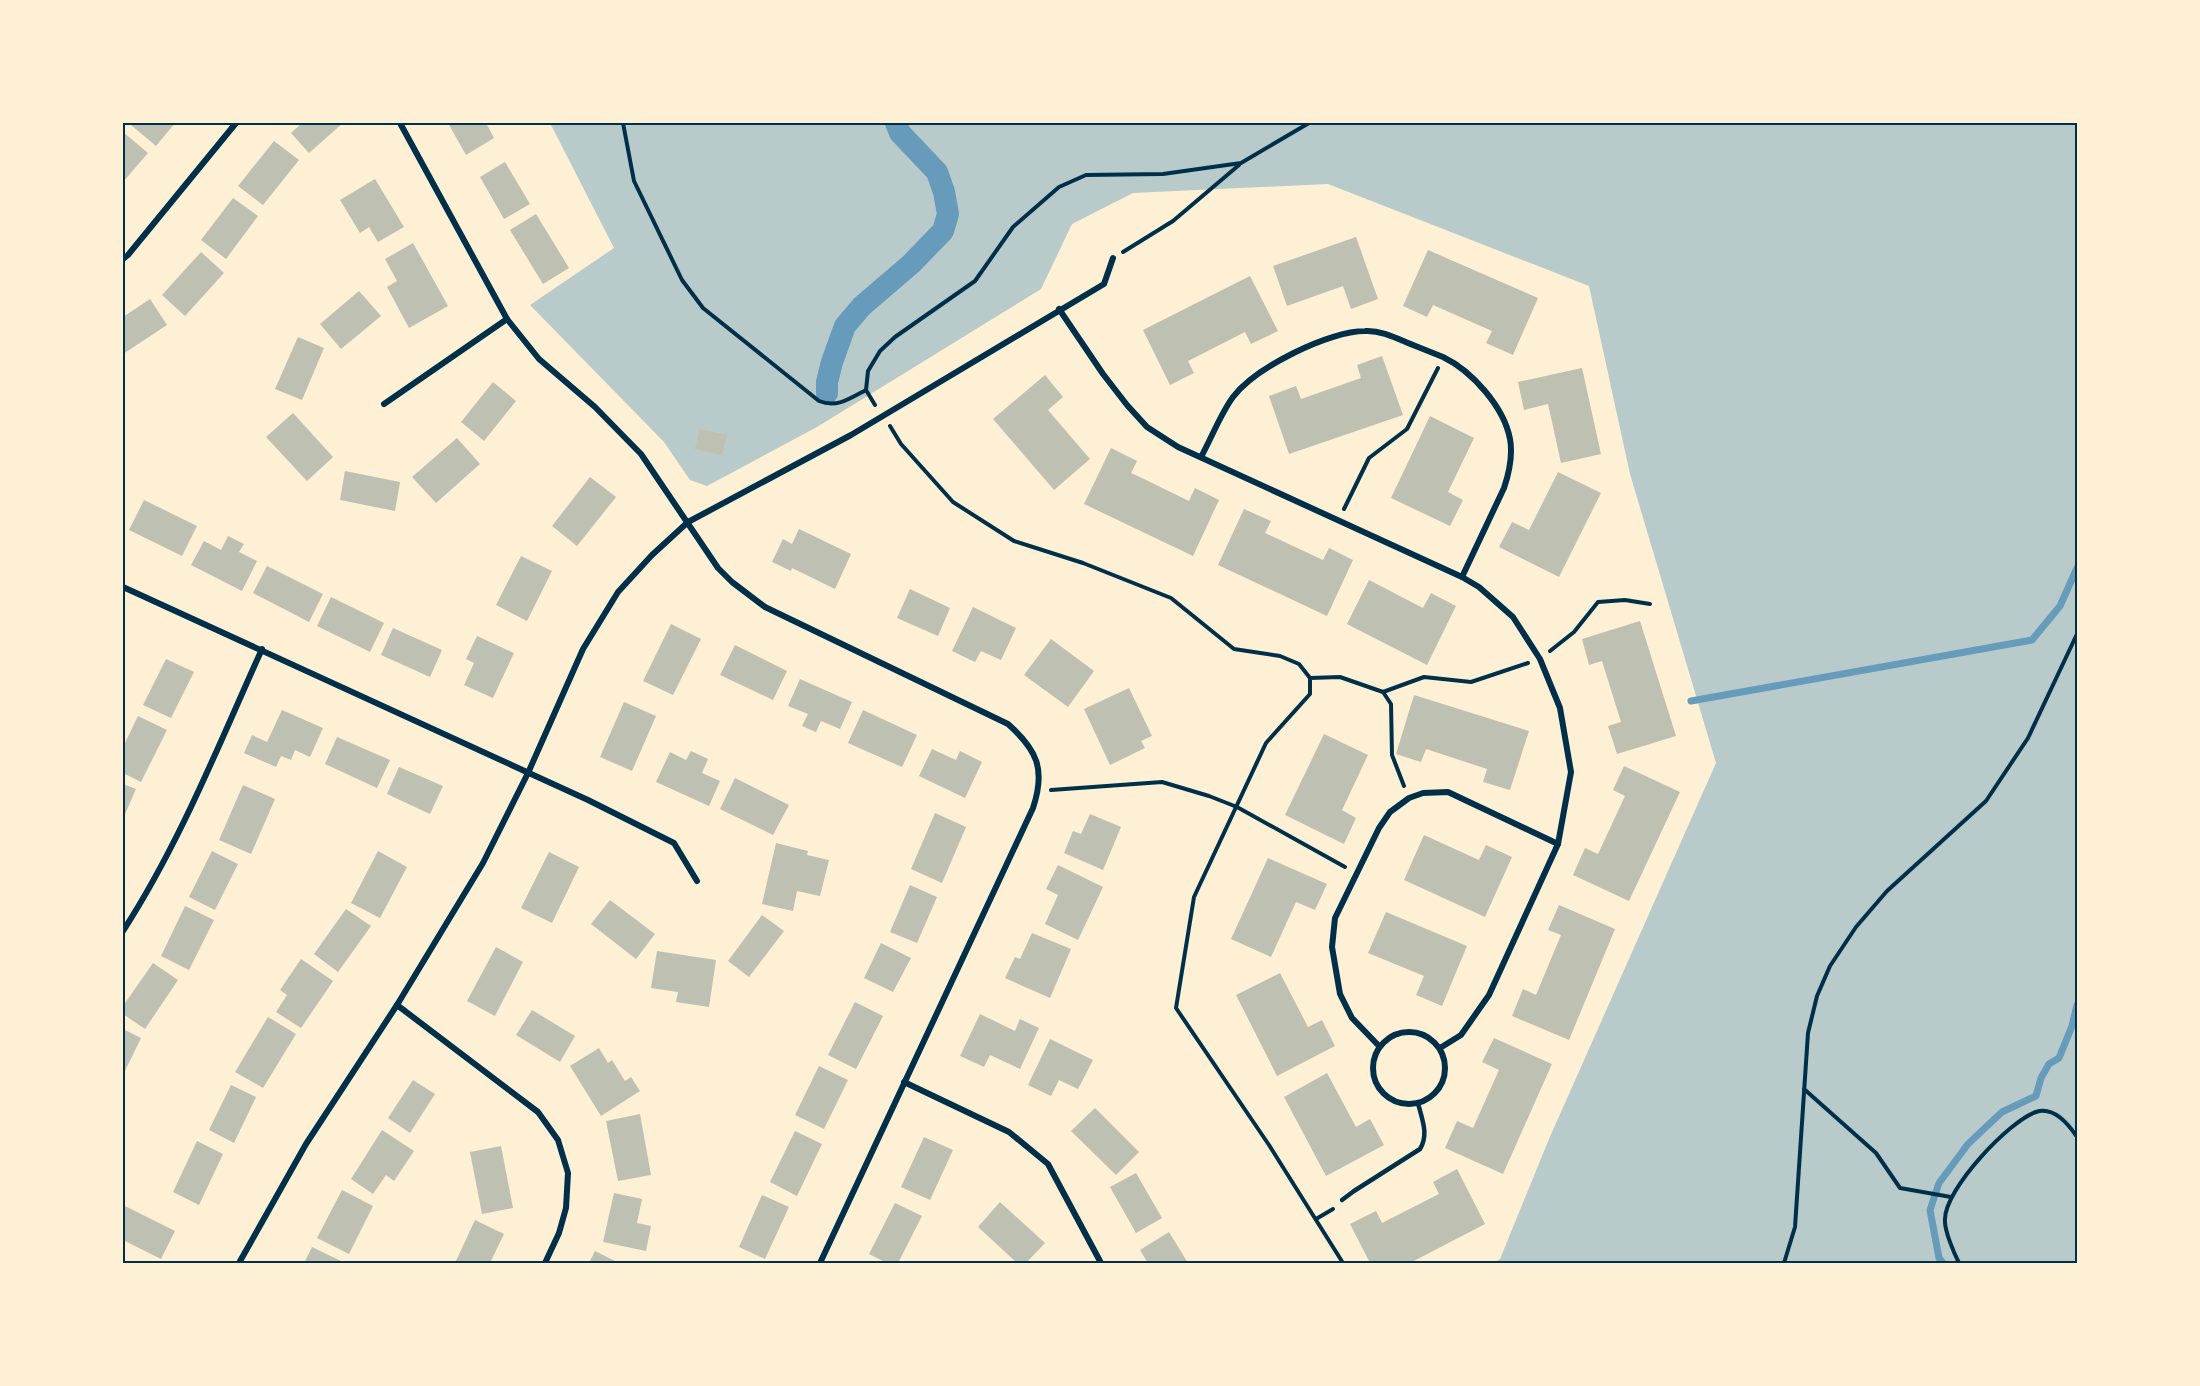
<svg xmlns="http://www.w3.org/2000/svg" width="2200" height="1386" viewBox="0 0 2200 1386" font-family="Arial,sans-serif">
<style>
.green{fill:#b9caca}
.lines{fill:none;stroke-linecap:round;stroke-linejoin:round}
.stream{stroke:#669bbc;stroke-width:7}
.canal{stroke:#669bbc;stroke-width:22}
.building{fill:#bec0b2}
.path{stroke:#003049;stroke-width:4}
.service{stroke:#003049;stroke-width:4.5}
.minor{stroke:#003049;stroke-width:6}
.neatline{fill:none;stroke:#003049;stroke-width:2}
</style>
<rect width="100%" height="100%" fill="#fdf0d5"/>
<polygon class="green" points="550,123 2077,123 2077,1263 1494,1263 1500,1259 1549,1139 1716,763 1630,474 1589,286 1328,184 1133,193 1072,224 1041,289 817,427 707,486 690,480 664,442 530,305 614,248"/>
<g class="lines">
<g class="stream">
<polyline points="1691,701 2032,640 2060,606 2077,568"/>
<polyline points="1943,1263 1939,1258 1930,1210 1939,1183 1968,1144 2002,1112 2036,1096 2041,1078 2049,1064 2059,1058 2072,1026 2077,1005"/>
</g>
<polyline class="canal" points="827,393 827,382 832,362 845,326 862,306 911,264 943,231 948,214 944,192 937,172 900,133 896,123"/>
</g>
<g class="building">
<polygon points="133,123 175,123 156,146 131,125"/>
<polygon points="302,123 343,123 309,153 291,133"/>
<polygon points="448,123 486,123 494,138 466,155"/>
<polygon points="123,132 148,153 123,182"/>
<polygon points="274,141 299,160 263,205 238,186"/>
<polygon points="505,162 530,204 504,219 480,177"/>
<polygon points="375,179 404,227 378,242 369,227 360,233 340,200"/>
<polygon points="233,198 258,216 226,259 201,240"/>
<polygon points="536,214 569,268 543,284 510,230"/>
<polygon points="1356,237 1378,299 1351,309 1343,286 1287,306 1273,266"/>
<polygon points="413,243 448,306 409,328 387,287 397,281 385,259"/>
<polygon points="1428,250 1538,298 1513,355 1486,343 1492,331 1433,305 1427,317 1403,306"/>
<polygon points="201,252 224,273 185,316 162,295"/>
<polygon points="1250,276 1278,331 1251,344 1245,332 1188,361 1194,373 1170,385 1143,330"/>
<polygon points="359,291 381,316 341,349 320,324"/>
<polygon points="150,299 167,325 123,354 123,317"/>
<polygon points="298,337 324,348 302,400 275,389"/>
<polygon points="1382,356 1403,415 1289,454 1269,396 1296,386 1301,399 1361,378 1357,365"/>
<polygon points="1582,368 1601,454 1561,463 1548,404 1524,410 1518,382"/>
<polygon points="1045,375 1063,397 1048,410 1090,459 1054,490 993,419"/>
<polygon points="493,382 516,401 484,441 461,422"/>
<polygon points="293,413 333,457 307,481 266,437"/>
<polygon points="1430,416 1474,438 1448,492 1463,500 1450,526 1391,498"/>
<polygon points="700,429 727,435 722,455 695,449"/>
<polygon points="457,438 480,464 436,503 412,477"/>
<polygon points="1111,448 1137,461 1131,473 1146,480 1189,501 1195,488 1219,500 1193,556 1084,504"/>
<polygon points="345,471 400,482 395,511 340,500"/>
<polygon points="1558,472 1601,493 1559,577 1499,547 1512,522 1529,530"/>
<polygon points="590,477 616,497 577,546 552,526"/>
<polygon points="144,500 197,526 182,556 129,530"/>
<polygon points="1244,509 1271,521 1265,533 1323,560 1329,548 1353,560 1327,616 1218,565"/>
<polygon points="799,529 851,554 835,589 792,568 791,571 772,562 783,539 792,544"/>
<polygon points="228,536 244,544 239,552 257,561 242,591 191,565 204,541 221,550"/>
<polygon points="521,556 552,571 527,621 496,605"/>
<polygon points="267,566 323,594 309,622 253,593"/>
<polygon points="1369,580 1423,608 1431,593 1456,606 1427,665 1347,624"/>
<polygon points="910,589 950,608 938,636 897,618"/>
<polygon points="331,597 384,623 370,652 317,626"/>
<polygon points="973,607 1016,628 1001,660 981,651 975,662 952,651"/>
<polygon points="1640,621 1676,736 1617,754 1608,726 1621,722 1602,661 1589,665 1582,639"/>
<polygon points="671,624 701,639 673,695 643,681"/>
<polygon points="393,628 442,650 430,677 381,655"/>
<polygon points="477,636 514,653 493,698 464,685 474,663 466,659"/>
<polygon points="1051,639 1094,671 1068,707 1024,675"/>
<polygon points="735,645 787,671 773,700 720,675"/>
<polygon points="166,659 194,672 171,718 143,705"/>
<polygon points="800,679 852,702 840,729 821,721 816,732 802,726 808,714 788,706"/>
<polygon points="1129,688 1152,736 1141,741 1145,748 1110,765 1084,709"/>
<polygon points="1414,695 1529,731 1510,790 1483,782 1487,769 1426,749 1421,762 1396,754"/>
<polygon points="624,702 656,716 632,771 600,757"/>
<polygon points="282,710 323,728 310,757 295,750 291,760 281,756 276,767 244,753 252,735 267,742"/>
<polygon points="863,710 917,735 902,767 848,743"/>
<polygon points="138,716 167,730 141,782 123,773 123,757 125,753 123,752 123,747"/>
<polygon points="1324,734 1368,755 1342,810 1356,818 1344,844 1285,815"/>
<polygon points="337,737 390,760 377,788 325,764"/>
<polygon points="932,749 956,760 960,751 982,762 965,798 919,776"/>
<polygon points="691,751 708,759 702,773 720,781 709,806 656,782 670,752 686,760"/>
<polygon points="1624,766 1680,792 1629,901 1573,875 1585,848 1598,854 1625,796 1613,790"/>
<polygon points="399,767 443,786 430,814 387,794"/>
<polygon points="735,778 789,805 773,835 720,809"/>
<polygon points="123,784 136,789 123,819"/>
<polygon points="243,785 275,799 251,854 219,840"/>
<polygon points="935,813 966,827 942,883 911,869"/>
<polygon points="1090,814 1121,827 1103,870 1064,853 1073,831 1081,834"/>
<polygon points="1424,835 1479,860 1486,845 1512,857 1485,917 1404,880"/>
<polygon points="776,843 808,851 807,855 829,860 820,896 797,891 793,911 762,904"/>
<polygon points="212,851 238,864 215,910 189,897"/>
<polygon points="378,851 407,867 380,918 351,903"/>
<polygon points="549,852 579,867 552,923 521,908"/>
<polygon points="1268,858 1327,884 1315,910 1296,902 1271,957 1231,939"/>
<polygon points="1058,865 1103,887 1078,940 1045,924 1058,895 1046,889"/>
<polygon points="910,885 937,897 917,943 890,932"/>
<polygon points="610,900 655,934 636,959 591,924"/>
<polygon points="1559,905 1615,929 1569,1040 1512,1016 1523,989 1536,995 1561,935 1548,930"/>
<polygon points="185,906 214,920 189,970 161,956"/>
<polygon points="346,909 371,926 338,972 314,954"/>
<polygon points="1386,912 1467,946 1442,1006 1416,995 1424,976 1368,953"/>
<polygon points="762,915 784,931 749,977 728,961"/>
<polygon points="1032,933 1071,949 1050,998 1005,978 1015,957 1020,959"/>
<polygon points="881,943 911,958 893,992 864,978"/>
<polygon points="496,947 523,962 495,1016 467,1001"/>
<polygon points="657,951 716,960 709,1007 676,1002 678,992 651,988"/>
<polygon points="301,959 333,981 301,1028 276,1012 287,995 280,990"/>
<polygon points="153,963 178,980 145,1029 123,1014 123,1006"/>
<polygon points="1280,973 1308,1027 1322,1020 1335,1046 1277,1076 1236,995"/>
<polygon points="855,1002 883,1016 856,1069 828,1055"/>
<polygon points="532,1010 575,1036 560,1062 516,1035"/>
<polygon points="980,1014 1015,1031 1020,1019 1039,1028 1020,1069 990,1055 984,1067 960,1056"/>
<polygon points="268,1017 296,1034 263,1088 235,1072"/>
<polygon points="123,1029 141,1038 123,1075"/>
<polygon points="1494,1038 1552,1064 1503,1174 1445,1148 1457,1121 1473,1128 1499,1070 1482,1062"/>
<polygon points="1050,1039 1093,1060 1078,1089 1059,1080 1051,1096 1028,1085"/>
<polygon points="599,1048 608,1063 612,1060 625,1081 631,1077 640,1091 601,1116 570,1066"/>
<polygon points="819,1066 848,1080 824,1129 795,1115"/>
<polygon points="1327,1073 1356,1127 1370,1119 1384,1145 1326,1176 1284,1097"/>
<polygon points="413,1080 435,1094 410,1133 388,1118"/>
<polygon points="231,1085 256,1097 234,1143 209,1130"/>
<polygon points="1095,1108 1139,1152 1116,1175 1071,1131"/>
<polygon points="640,1114 651,1175 618,1181 606,1121"/>
<polygon points="382,1130 414,1151 394,1181 386,1175 373,1194 351,1179"/>
<polygon points="795,1131 822,1144 797,1196 770,1182"/>
<polygon points="924,1137 953,1150 930,1200 901,1187"/>
<polygon points="197,1141 223,1154 199,1205 173,1192"/>
<polygon points="501,1146 513,1208 482,1214 470,1152"/>
<polygon points="1457,1169 1485,1224 1410,1263 1370,1263 1350,1224 1376,1211 1382,1223 1439,1194 1433,1182"/>
<polygon points="1136,1173 1162,1218 1136,1233 1110,1187"/>
<polygon points="342,1190 373,1206 349,1254 317,1238"/>
<polygon points="614,1193 642,1199 637,1223 651,1226 646,1251 603,1242"/>
<polygon points="762,1195 789,1207 765,1259 739,1247"/>
<polygon points="1000,1202 1045,1243 1026,1263 1017,1263 978,1227"/>
<polygon points="895,1203 922,1216 898,1263 887,1263 869,1254"/>
<polygon points="123,1205 175,1231 161,1259 123,1240"/>
<polygon points="475,1220 504,1234 490,1263 455,1263"/>
<polygon points="1169,1232 1188,1263 1148,1263 1140,1250"/>
<polygon points="312,1247 341,1261 341,1263 304,1263"/>
<polygon points="595,1251 619,1263 589,1263"/>
</g>
<g class="lines">
<g class="path">
<path d="M623,123l11,58 48,99 21,28 116,93c18,7 30,-2 47,-11"/>
<polyline points="1123,252 1173,221 1239,165"/>
<polyline points="875,405 866,390 868,371 880,351 895,337 975,281 1013,227 1059,187 1086,175 1163,174 1241,163 1309,123"/>
<polyline points="890,426 901,444 953,502 1014,541 1083,563 1171,598 1234,649 1280,656 1299,664 1310,678"/>
<polyline points="1344,509 1369,458 1407,429 1438,368"/>
<polyline points="1550,651 1574,632 1598,602 1625,600 1650,604"/>
<polyline points="1383,692 1391,704 1392,755 1404,786"/>
<polyline points="1051,790 1162,782 1209,796 1237,807 1345,867"/>
<polyline points="1804,1089 1876,1153 1900,1188 1951,1197"/>
<polyline points="1316,1219 1333,1209"/>
<polyline points="1343,1263 1269,1145 1176,1008 1194,897 1266,743 1310,694 1310,678 1340,677 1383,692 1424,677 1471,682 1528,663"/>
<polyline points="1784,1263 1795,1227 1808,1033 1817,996 1830,966 1856,927 1887,891 1986,801 2028,738 2077,634"/>
<path d="M1959,1263c-5,-10 -15,-33 -14,-44 0,-30 64,-98 91,-107 18,-6 33,13 41,25"/>
</g>
<path class="service" d="M1342,1200l12,-9 66,-42c9,-15 2,-29 -2,-46"/>
<g class="minor">
<path d="M400,123l107,196 32,40 56,48 46,47 77,114 14,14 33,25 243,117c29,26 38,45 25,84l-213,455"/>
<polyline points="123,259 128,255 236,123"/>
<polyline points="1059,309 1103,374 1127,405 1147,427 1178,447 1462,577 1479,587 1513,617 1540,659 1560,708 1571,772 1558,844 1489,995 1461,1035 1440,1048"/>
<polyline points="384,404 507,319"/>
<path d="M1201,457c10,-18 20,-44 32,-60 23,-30 96,-66 132,-66 17,-1 33,8 48,14 10,4 20,8 30,12 29,14 61,50 67,82 3,16 -1,34 -6,49l-42,89"/>
<polyline points="123,587 588,800 674,843 697,881"/>
<path d="M123,931c57,-88 96,-187 139,-282"/>
<polyline points="397,1005 538,1112 558,1140 568,1173 566,1208 559,1233 545,1263"/>
<circle cx="1409" cy="1068" r="36"/>
<polyline points="1379,1046 1352,1018 1340,994 1332,947 1335,918 1379,828 1390,812 1409,798 1423,793 1448,792 1558,844"/>
<polyline points="904,1082 1009,1132 1048,1164 1101,1263"/>
<polyline points="239,1263 306,1144 397,1005 483,863 528,773 583,649 618,592 652,555 688,522 851,435 1104,284 1113,258"/>
</g>
</g>
<rect width="2200" height="1386" fill="none" stroke="#fdf0d5" stroke-width="249"/>
<rect x="124" y="124" width="1952" height="1138" class="neatline"/>
</svg>
